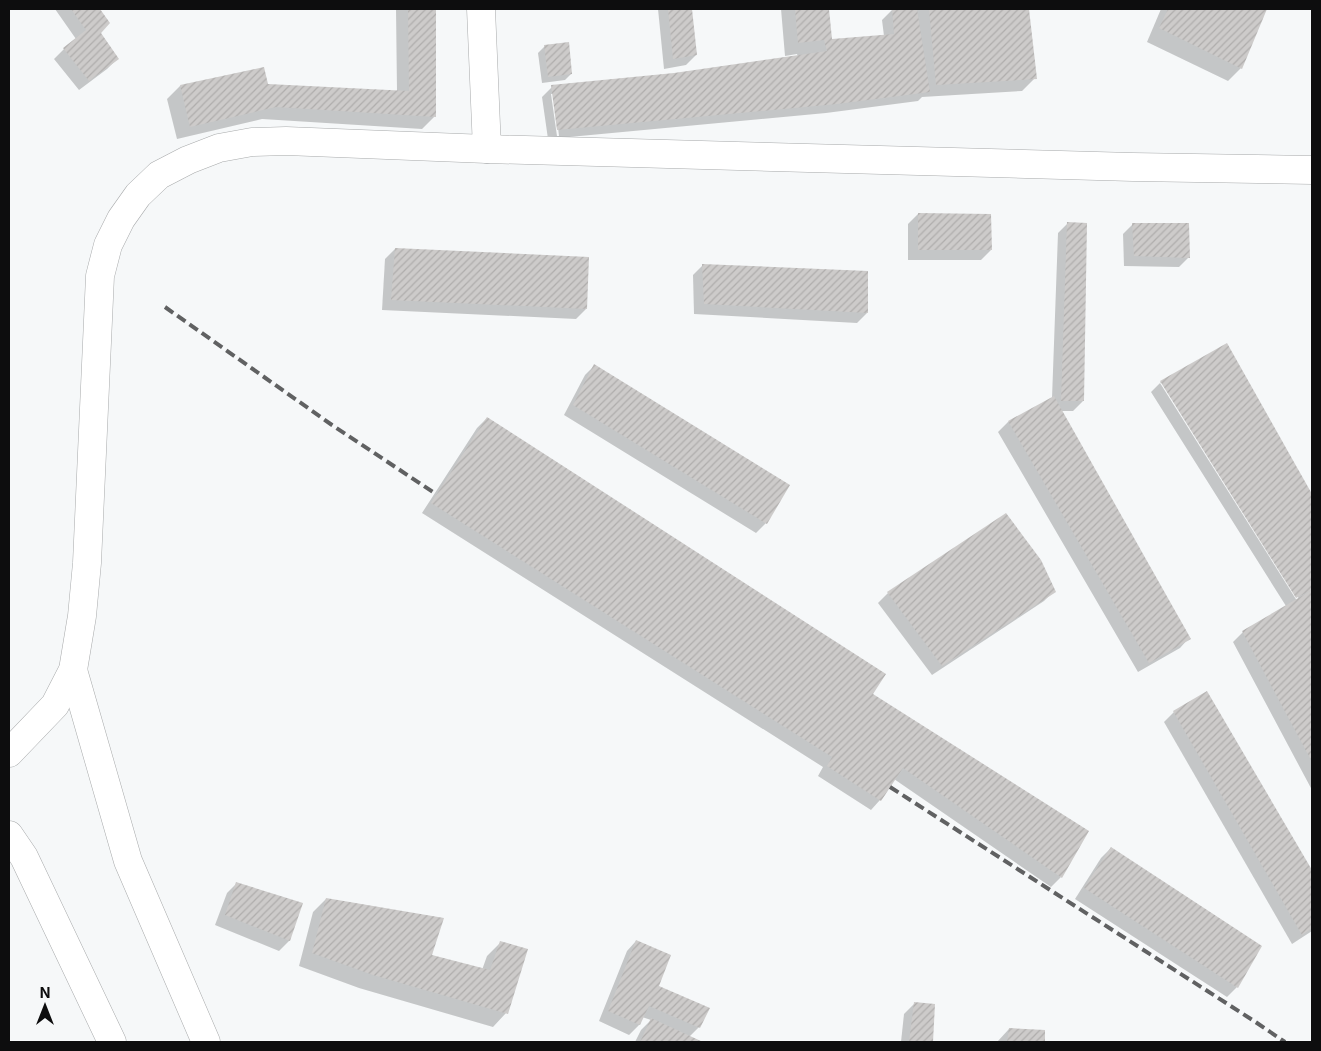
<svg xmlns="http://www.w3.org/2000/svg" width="1321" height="1051" viewBox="0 0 1321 1051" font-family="Inter,sans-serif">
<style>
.shadow{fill:#0003;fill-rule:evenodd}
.building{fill:url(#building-hatch)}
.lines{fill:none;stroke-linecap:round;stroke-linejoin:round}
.minor-casing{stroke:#a8aaab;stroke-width:29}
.major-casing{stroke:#a8aaab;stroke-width:29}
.minor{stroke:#fff;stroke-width:28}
.major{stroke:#fff;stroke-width:28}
.rail{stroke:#606162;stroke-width:4;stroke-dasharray:10 5;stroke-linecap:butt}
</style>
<defs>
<pattern id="building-hatch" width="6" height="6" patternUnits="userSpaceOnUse" patternTransform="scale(1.25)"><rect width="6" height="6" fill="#cdcbca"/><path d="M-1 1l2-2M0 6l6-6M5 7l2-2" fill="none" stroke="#afadac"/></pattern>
</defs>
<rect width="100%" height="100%" fill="#f6f8f9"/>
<g class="shadow">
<polygon points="55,9 98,9 109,23 99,33 117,59 107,69 79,90 54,59 64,49 76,39"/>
<polygon points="396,9 434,9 435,116 422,129 262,119 177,139 167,99 180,86 268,85 397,92"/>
<polygon points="658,9 691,9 696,55 686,65 664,69"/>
<path d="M781,9h47l3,30 -2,2 55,-5 -2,-16 10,-10 136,-1 7,69 -13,13 -100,6 -4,4 -92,12 -278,26 -6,-42 10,-10 122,-13 124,-17 -1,-3 -12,2zM551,94h3l5,42h-2z"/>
<polygon points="1161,9 1266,9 1241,68 1228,81 1147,42"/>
<polygon points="545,46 571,74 565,80 542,83 538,53"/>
<polygon points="918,214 991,250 981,260 908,260 908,224"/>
<polygon points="1068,223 1083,401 1073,411 1061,411 1189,638 1180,648 1138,672 998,432 1008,422 1052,398 1058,233"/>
<polygon points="1133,224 1189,257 1179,267 1124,266 1123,234"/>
<polygon points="395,249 586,309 576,319 382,310 385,259"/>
<polygon points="703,265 866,272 867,313 857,323 694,314 693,275"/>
<path d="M1226,345l86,152v293l-79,-148 10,-10 43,-26 -135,-214 10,-10zM1160,383h3l138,219 -2,2z"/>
<polygon points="595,365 766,523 756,533 564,415 585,375"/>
<polygon points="487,418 1061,877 1051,887 894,779 880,800 871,810 818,776 823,767 422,513 477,428"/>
<polygon points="1054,591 1044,601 932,675 878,603 888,593"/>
<polygon points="1206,693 1312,873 1312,931 1292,944 1164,722 1174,712"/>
<polygon points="1111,848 1260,947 1237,987 1227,997 1075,899 1101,858"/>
<polygon points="237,883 302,904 289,941 279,951 215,925 227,893"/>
<polygon points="326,899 430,956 482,970 487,956 500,943 506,1013 493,1027 359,988 299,966 313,912"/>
<polygon points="636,941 657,986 699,1027 689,1037 700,1042 635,1042 641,1030 651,1020 642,1017 639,1025 629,1035 599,1021 627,951"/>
<polygon points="914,1004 933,1006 931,1042 901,1042 904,1014"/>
<polygon points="1009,1029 1044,1031 1044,1042 997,1042"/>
</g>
<g class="building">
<polygon points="71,9 100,9 110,23 101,33 119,59 89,81 63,48 86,30"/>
<polygon points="408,9 436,9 436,117 276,107 190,127 180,85 264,67 268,84 409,91"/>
<polygon points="668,9 692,9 697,55 673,59"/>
<polygon points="795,9 829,9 832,39 894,34 892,9 917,9 930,92 837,104 557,130 551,85 674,73 827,51 824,40 798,43"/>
<polygon points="929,9 1029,9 1037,79 936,85"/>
<polygon points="1168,9 1267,9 1242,69 1159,28"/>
<polygon points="569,42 572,74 548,77 544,45"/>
<polygon points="918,213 991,214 992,250 918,250"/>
<polygon points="1067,222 1087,223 1084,401 1061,401"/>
<polygon points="1132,223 1189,223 1190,258 1134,256"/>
<polygon points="395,248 589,257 587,309 391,300"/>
<polygon points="702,264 868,271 868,313 704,304"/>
<polygon points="1227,343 1312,494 1312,590 1296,598 1160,381"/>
<polygon points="594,364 790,485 767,524 573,405"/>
<polygon points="1054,396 1191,639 1149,663 1008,421"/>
<polygon points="487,417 886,674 873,694 1089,831 1062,878 903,768 881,801 827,766 832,757 431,503"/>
<polygon points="1006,513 1041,560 1056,592 942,666 887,592"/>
<polygon points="1312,590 1312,762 1242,631"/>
<polygon points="1207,691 1312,870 1312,928 1302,935 1173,711"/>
<polygon points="1111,847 1262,946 1238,988 1084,888"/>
<polygon points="236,882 303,903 290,941 225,915"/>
<polygon points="326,898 444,918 432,955 490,970 500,941 528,949 508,1014 373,975 312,953"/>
<polygon points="636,940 671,955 659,986 710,1008 700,1028 649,1006 640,1025 608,1011"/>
<polygon points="914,1002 935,1004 933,1042 909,1042"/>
<polygon points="651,1018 703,1042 640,1042"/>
<polygon points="1009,1028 1045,1030 1045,1042 1007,1042"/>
</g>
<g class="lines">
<defs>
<g id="minor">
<polyline points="481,9 487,149"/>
<polyline points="73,670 128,861 206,1042"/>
<polyline points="9,835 24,857 112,1042"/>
</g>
<polyline id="major" points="9,753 55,705 73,670 82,616 87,563 100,276 108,245 121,219 138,195 159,175 188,160 219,148 252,142 286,141 487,149 1133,167 1312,170"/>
</defs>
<use href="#minor" class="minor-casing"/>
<use href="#major" class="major-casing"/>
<use href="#minor" class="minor"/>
<use href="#major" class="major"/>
<g class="rail">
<polyline points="165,307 332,425 436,494"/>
<polyline points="890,787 1254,1021 1285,1042"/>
</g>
</g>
<rect width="1321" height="1051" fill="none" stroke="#0d0d0e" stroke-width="20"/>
<g transform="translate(45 1006)" stroke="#f6f8f9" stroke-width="4" paint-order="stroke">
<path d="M0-4L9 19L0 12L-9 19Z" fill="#0d0d0e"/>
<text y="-8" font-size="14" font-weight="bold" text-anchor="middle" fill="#0d0d0e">N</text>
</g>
</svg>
